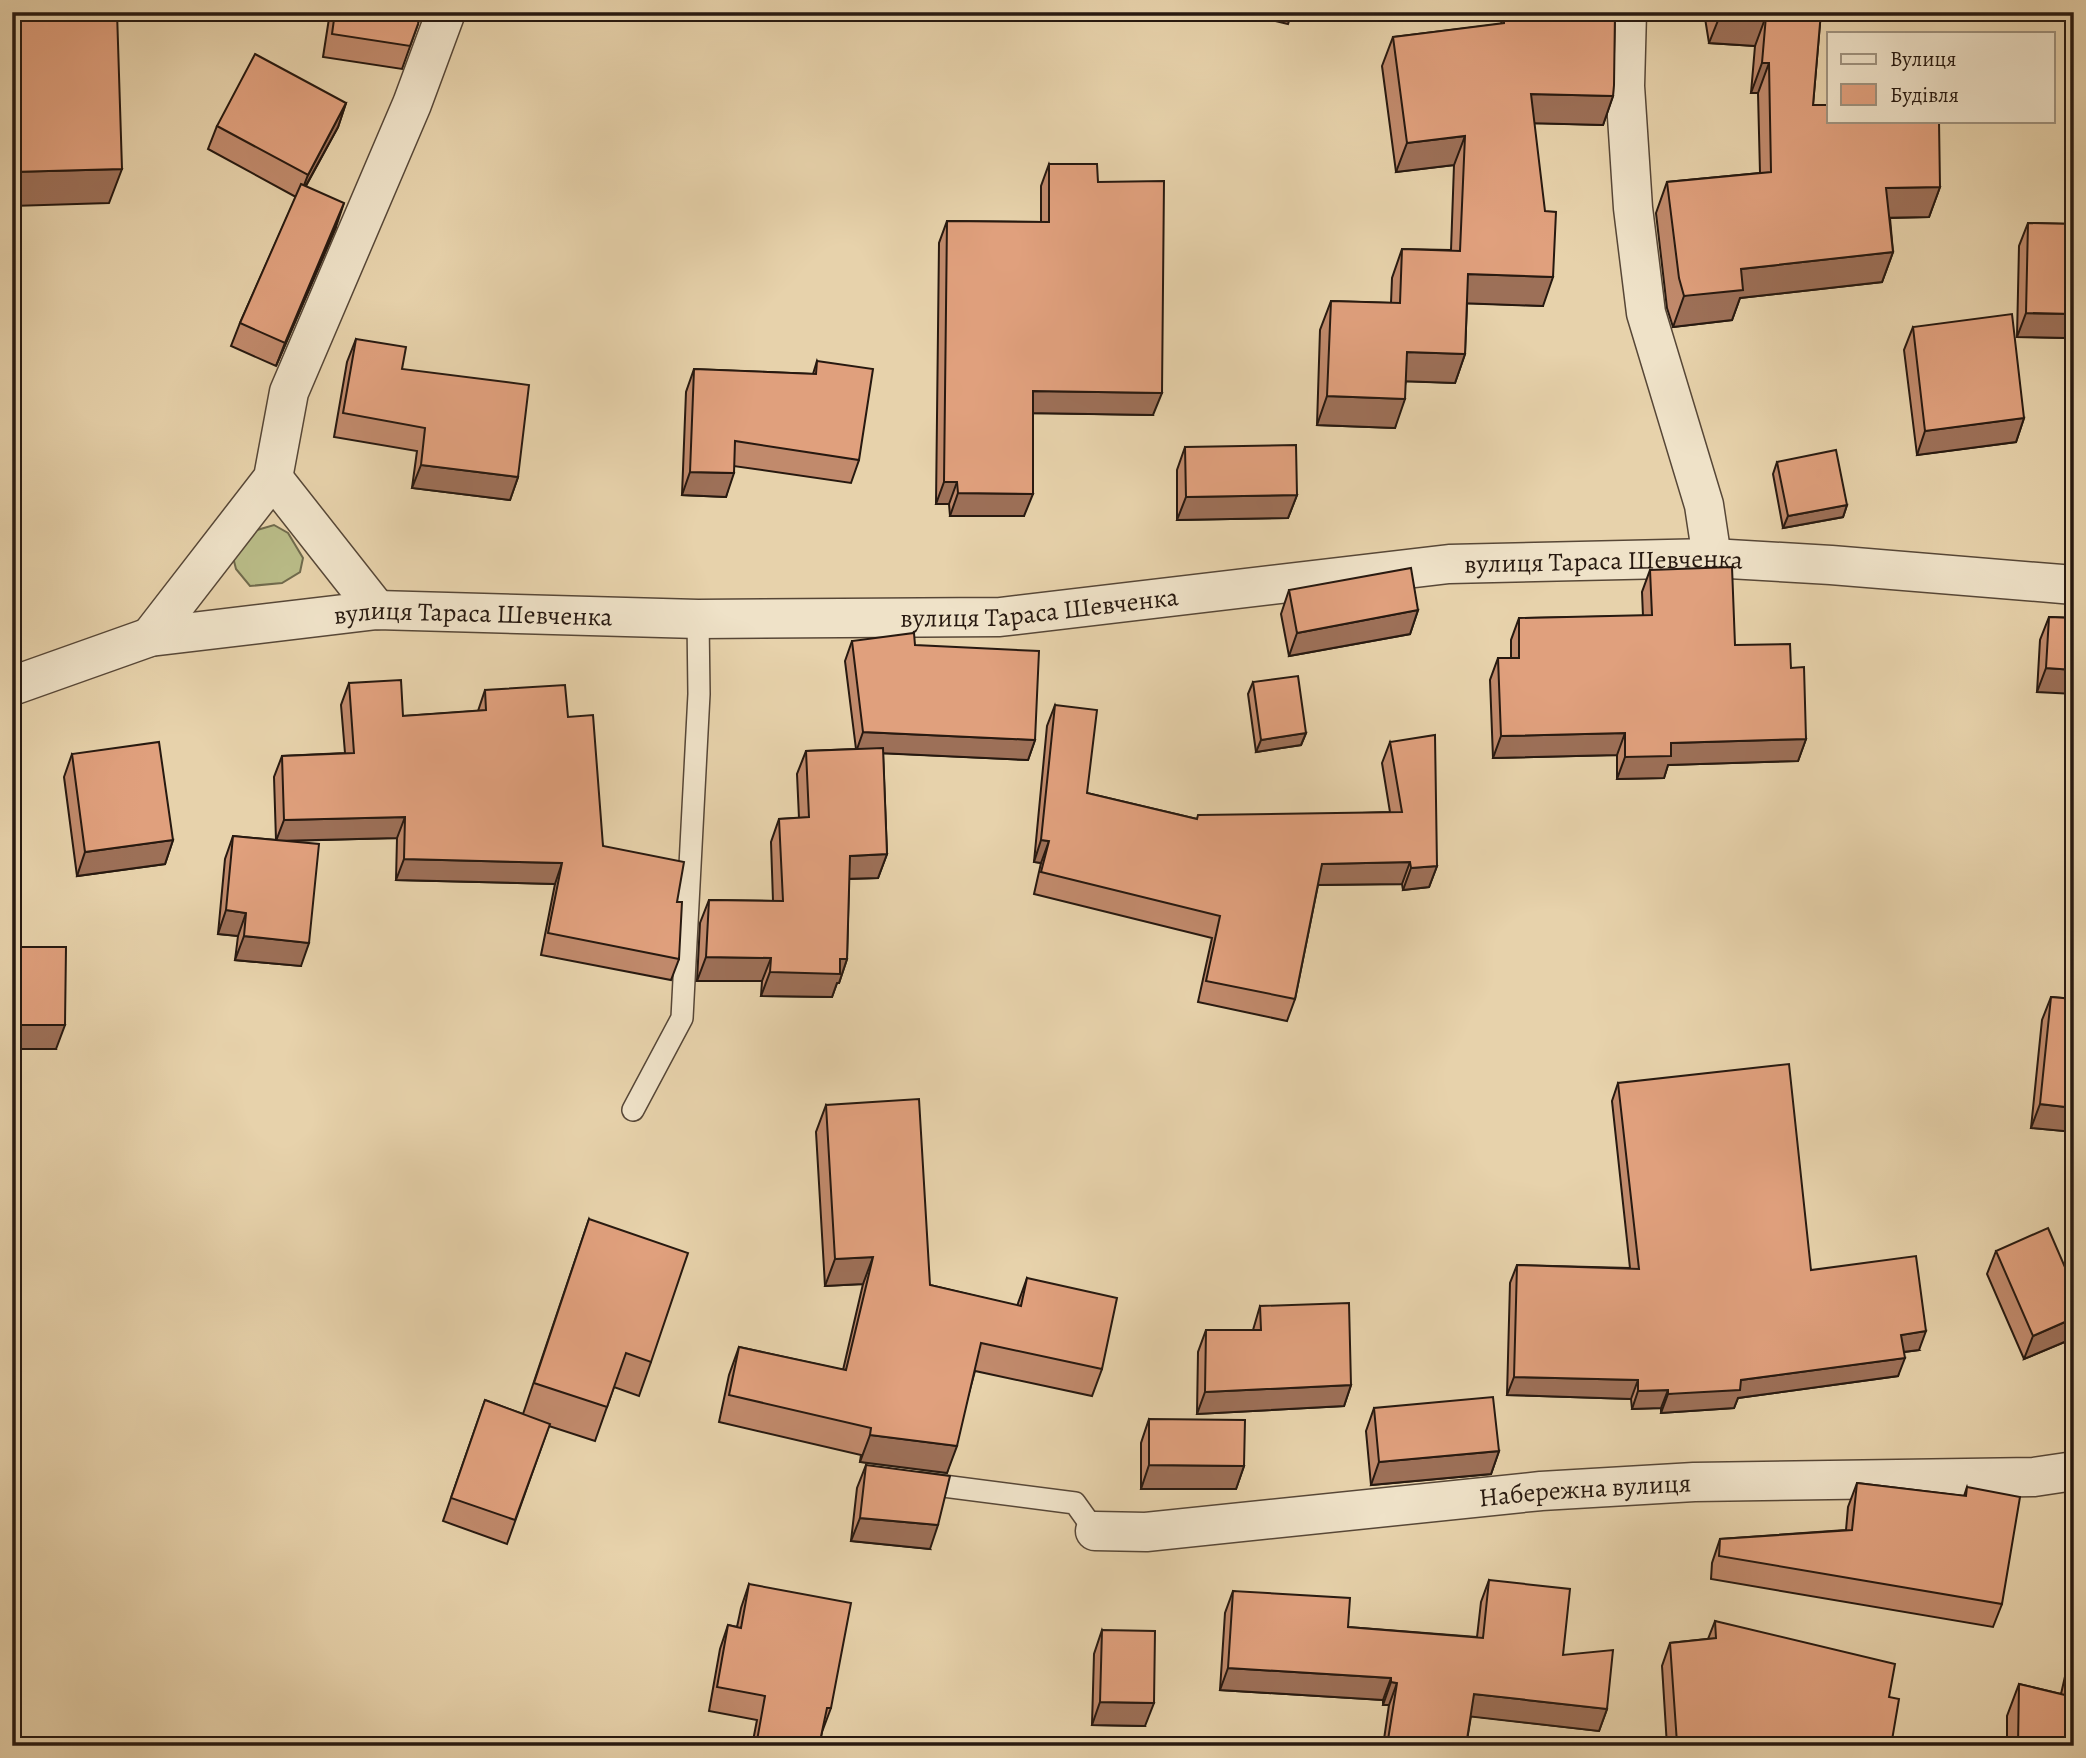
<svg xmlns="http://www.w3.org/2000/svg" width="2086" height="1758" viewBox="0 0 2086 1758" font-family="Alegreya,serif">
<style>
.green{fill:#b9bb87;stroke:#706a4c;stroke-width:2}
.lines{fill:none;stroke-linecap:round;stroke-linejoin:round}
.lane-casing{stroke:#574737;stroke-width:24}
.street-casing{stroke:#574737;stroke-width:41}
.lane{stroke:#efe2c8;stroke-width:21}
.street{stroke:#efe2c8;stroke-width:38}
.wall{fill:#c18a6c;stroke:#271910;stroke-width:2}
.shaded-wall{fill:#9d7058;stroke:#271910;stroke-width:2}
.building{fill:#e0a07d;stroke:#271910;stroke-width:2}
.labels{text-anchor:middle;stroke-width:5;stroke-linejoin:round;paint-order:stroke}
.street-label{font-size:26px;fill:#271910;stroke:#efe2c8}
</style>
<rect width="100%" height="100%" fill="#e7d2ab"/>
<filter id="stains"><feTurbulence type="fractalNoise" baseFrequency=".00286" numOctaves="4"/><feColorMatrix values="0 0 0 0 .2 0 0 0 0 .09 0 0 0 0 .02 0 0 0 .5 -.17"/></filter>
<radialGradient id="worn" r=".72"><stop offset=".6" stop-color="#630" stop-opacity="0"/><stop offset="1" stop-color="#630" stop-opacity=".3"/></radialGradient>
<polygon class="green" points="274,525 288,533 303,558 300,572 282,583 250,586 236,569 231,549 240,535"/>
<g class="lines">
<defs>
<g id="lane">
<polyline points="633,1110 682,1018 699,694 698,619"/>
<polyline points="920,1483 1075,1503 1095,1531"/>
</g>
<g id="street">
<polyline points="1627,12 1625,86 1633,208 1646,313 1704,505 1712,558"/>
<polyline points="273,478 377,610"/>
<polyline points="150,637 273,478 289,392 412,104 446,12"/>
<path id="s1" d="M12,686l138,-49 227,-27 321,9 302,-2 449,-53 263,-6 119,7 243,20"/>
<path id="s2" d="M1095,1531l51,1 395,-41 153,-9 340,-5 40,-6"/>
</g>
</defs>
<use href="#lane" class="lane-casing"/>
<use href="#street" class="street-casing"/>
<use href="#lane" class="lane"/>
<use href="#street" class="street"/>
</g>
<g class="wall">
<polygon points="330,12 420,12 418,24 402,69 323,57"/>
<polygon points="1238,12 1292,12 1288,24"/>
<polygon points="1538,12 1615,12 1613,96 1603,125 1534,123 1543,306 1467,303 1465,354 1455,383 1406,381 1395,428 1317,425 1320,330 1331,301 1391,303 1392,278 1402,249 1451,250 1454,165 1396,172 1382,66 1393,37 1501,24 1504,13 1538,14"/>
<polygon points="1704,12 1821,12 1813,105 1940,187 1929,217 1890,218 1893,252 1882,282 1740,298 1732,320 1673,327 1667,308 1656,213 1667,182 1760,173 1758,93 1751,93 1755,46 1709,43"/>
<polygon points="346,103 338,127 306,186 336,227 276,366 231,346 240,323 296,197 208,149 217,126"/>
<polygon points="1049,164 1153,415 1033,413 1024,516 950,516 949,504 936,504 939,243 947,221 1041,222 1041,186"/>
<polygon points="2028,223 2074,224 2074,315 2066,338 2017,337 2019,246"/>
<polygon points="1913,327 2024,418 2016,442 1917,455 1904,350"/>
<polygon points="356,339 402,369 518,477 510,500 412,488 417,451 334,437 347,362"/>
<polygon points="817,361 859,460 851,483 734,466 726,497 682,495 686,392 694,369 813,374"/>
<polygon points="1185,447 1297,495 1288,518 1177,520 1177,470"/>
<polygon points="1777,462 1847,505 1843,517 1783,528 1773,474"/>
<polygon points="1650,570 1735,645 1791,668 1806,739 1798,761 1668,765 1664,778 1617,779 1617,755 1493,758 1490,680 1498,658 1511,658 1511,640 1519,618 1643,616 1642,592"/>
<polygon points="1289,590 1418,610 1410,634 1289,656 1281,614"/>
<polygon points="2049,617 2074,618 2037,692 2040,640"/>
<polygon points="852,641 915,645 1035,740 1028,760 883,753 887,854 878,878 849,879 847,959 839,983 837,983 832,997 761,996 762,981 697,981 700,923 709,900 773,901 771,842 779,819 799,818 797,774 806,751 856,749 845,661"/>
<polygon points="1253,682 1306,733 1301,745 1256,752 1248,694"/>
<polygon points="349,683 403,716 478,711 485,690 568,717 603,846 677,902 679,959 671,980 541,955 555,884 396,880 397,838 284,841 301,966 235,960 238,936 218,934 225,859 233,836 276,840 274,777 282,756 345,753 341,705"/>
<polygon points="1055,705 1087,793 1197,819 1390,812 1382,763 1390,742 1437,866 1429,887 1403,890 1402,884 1318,885 1295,999 1287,1021 1198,1002 1212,938 1034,894 1041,863 1034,862 1047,726"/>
<polygon points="72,754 173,840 165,864 77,876 64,777"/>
<polygon points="16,947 56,1049 12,1049 12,956"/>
<polygon points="2051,997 2074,999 2074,1132 2031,1128 2042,1020"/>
<polygon points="1618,1083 1811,1270 1919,1350 1904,1352 1898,1376 1738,1398 1734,1408 1661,1413 1661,1408 1632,1409 1631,1399 1507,1395 1510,1283 1517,1265 1630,1268 1612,1101"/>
<polygon points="826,1105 930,1285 1017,1306 1027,1278 1102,1369 1092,1396 975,1371 947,1473 860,1462 861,1455 719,1422 729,1375 739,1347 843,1370 863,1284 825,1286 816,1132"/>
<polygon points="589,1219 651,1362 639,1396 614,1387 595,1441 549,1426 507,1544 443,1521 485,1400 523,1414"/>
<polygon points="1996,1251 2074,1288 2074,1338 2024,1359 1987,1274"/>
<polygon points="1260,1306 1351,1385 1344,1406 1197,1414 1198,1352 1206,1330 1253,1330"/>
<polygon points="1374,1408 1499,1451 1491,1474 1371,1485 1366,1431"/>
<polygon points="1149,1419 1244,1466 1236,1489 1141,1489 1141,1443"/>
<polygon points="866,1465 930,1549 851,1541 857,1488"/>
<polygon points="1857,1483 1964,1496 1967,1487 2002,1604 1993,1627 1711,1579 1712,1563 1720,1539 1846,1530 1848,1507"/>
<polygon points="1489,1580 1563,1655 1607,1709 1599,1731 1471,1716 1466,1746 1383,1746 1389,1705 1383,1705 1383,1700 1220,1690 1225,1613 1233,1591 1348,1627 1477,1637 1481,1602"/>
<polygon points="749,1584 831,1708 822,1732 819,1746 752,1746 757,1720 709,1711 720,1649 728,1625 737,1627 741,1608"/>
<polygon points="1715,1621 1889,1697 1891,1746 1667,1746 1662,1666 1670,1643 1708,1639"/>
<polygon points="1102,1630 1145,1726 1092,1725 1094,1654"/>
<polygon points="2074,1647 2074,1746 2007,1746 2007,1716 2019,1684 2061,1694 2069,1659"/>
</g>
<g class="shaded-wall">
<polygon points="1721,13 1766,16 1755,46 1709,43"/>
<polygon points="1762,63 1769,63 1758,93 1751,93"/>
<polygon points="1531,94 1613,96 1603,125 1520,123"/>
<polygon points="346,103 338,127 299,198 308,175"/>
<polygon points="1465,136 1454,165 1396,172 1407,143"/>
<polygon points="122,169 109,203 12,206 12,172"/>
<polygon points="1940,187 1929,217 1875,218 1886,188"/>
<polygon points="344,203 336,227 276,366 285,343"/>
<polygon points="1893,252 1882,282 1740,298 1732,320 1673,327 1684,296 1741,269"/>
<polygon points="1468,274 1553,277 1543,306 1457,303"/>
<polygon points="2026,313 2074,314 2074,315 2066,338 2017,337"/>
<polygon points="1407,352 1465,354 1455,383 1397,381"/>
<polygon points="1033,391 1162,393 1153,415 1025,413"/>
<polygon points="1327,396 1405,399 1395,428 1317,425"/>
<polygon points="2024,418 2016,442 1917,455 1925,431"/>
<polygon points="421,465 518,477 510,500 412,488"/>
<polygon points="690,472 734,473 726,497 682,495"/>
<polygon points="944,482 957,482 949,504 936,504"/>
<polygon points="958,493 1033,494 1024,516 950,516"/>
<polygon points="1297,495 1288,518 1177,520 1186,497"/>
<polygon points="1847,505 1843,517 1783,528 1788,516"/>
<polygon points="1418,610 1410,634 1289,656 1297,633"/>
<polygon points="2046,668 2074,670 2074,694 2037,692"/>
<polygon points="863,732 1035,740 1028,760 856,752"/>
<polygon points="1306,733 1301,745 1256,752 1261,740"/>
<polygon points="1625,733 1617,755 1493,758 1501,736"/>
<polygon points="1806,739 1798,761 1668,765 1664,778 1617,779 1625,757 1671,743"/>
<polygon points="405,817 397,838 276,841 284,820"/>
<polygon points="173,840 165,864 77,876 85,852"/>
<polygon points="1041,840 1049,841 1041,863 1034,862"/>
<polygon points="887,854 878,878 841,879 850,856"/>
<polygon points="404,859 562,863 555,884 396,880"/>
<polygon points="1410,862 1402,884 1315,885 1322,864"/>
<polygon points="1437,866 1429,887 1403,890 1411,868"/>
<polygon points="226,910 246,913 238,936 218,934"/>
<polygon points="244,936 309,943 301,966 235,960"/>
<polygon points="706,957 771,958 762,981 697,981"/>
<polygon points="840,959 847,959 839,983 837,983 832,997 761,996 770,972"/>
<polygon points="14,1025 65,1025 56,1049 12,1049 12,1031"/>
<polygon points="2040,1104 2074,1108 2074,1132 2031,1128"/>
<polygon points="873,1257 863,1284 825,1286 835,1259"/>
<polygon points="2074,1318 2074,1338 2024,1359 2033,1336"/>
<polygon points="1926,1331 1919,1350 1895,1353 1901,1335"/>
<polygon points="1905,1358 1898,1376 1738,1398 1734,1408 1661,1413 1668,1394 1741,1380"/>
<polygon points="1514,1377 1638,1380 1631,1399 1507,1395"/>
<polygon points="1351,1385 1344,1406 1197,1414 1205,1392"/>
<polygon points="1668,1390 1661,1408 1632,1409 1638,1391"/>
<polygon points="870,1435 957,1446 947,1473 860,1462"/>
<polygon points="1499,1451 1491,1474 1371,1485 1379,1462"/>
<polygon points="1149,1465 1244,1466 1236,1489 1141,1489"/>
<polygon points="860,1518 938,1525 930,1549 851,1541"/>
<polygon points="1228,1668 1391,1678 1383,1700 1220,1690"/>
<polygon points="1391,1682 1397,1683 1389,1705 1383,1705"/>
<polygon points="1474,1694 1607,1709 1599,1731 1466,1716"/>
<polygon points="1100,1702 1154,1703 1145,1726 1092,1725"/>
<polygon points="1677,1743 1815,1744 1815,1746 1676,1746"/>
</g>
<g class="building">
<polygon points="12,12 117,12 122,169 12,172"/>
<polygon points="335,12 420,12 418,24 410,46 332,34"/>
<polygon points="1554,12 1615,12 1614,85 1613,96 1531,94 1545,211 1556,212 1553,277 1468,274 1465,354 1407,352 1405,399 1327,396 1331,301 1400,303 1402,249 1460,251 1465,136 1407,143 1393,37 1504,23 1504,13 1554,15"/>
<polygon points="1720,12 1821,12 1813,105 1829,105 1829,121 1939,121 1940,187 1886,188 1893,252 1741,269 1743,290 1684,296 1679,278 1667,182 1771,172 1769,63 1762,63 1766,16"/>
<polygon points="255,54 346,103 308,175 217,126"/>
<polygon points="1049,164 1097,164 1098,182 1164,181 1162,393 1033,391 1033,494 958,493 957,482 944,482 947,221 1049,222"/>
<polygon points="301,184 344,203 285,343 240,323"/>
<polygon points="2028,223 2074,224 2074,314 2026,313"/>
<polygon points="2012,314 2024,418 1925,431 1913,327"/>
<polygon points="356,339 406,347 402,369 529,385 518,477 421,465 425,428 343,413"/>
<polygon points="817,361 873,369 859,460 735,441 734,473 690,472 694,369 816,374"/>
<polygon points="1296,445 1297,495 1186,497 1185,447"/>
<polygon points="1836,450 1847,505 1788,516 1777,462"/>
<polygon points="1732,567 1735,645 1790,644 1791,668 1804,667 1806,739 1671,743 1671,756 1625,757 1625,733 1501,736 1498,658 1519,658 1519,618 1652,615 1650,570"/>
<polygon points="1411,568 1418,610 1297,633 1289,590"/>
<polygon points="2049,617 2074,618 2074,670 2046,668"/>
<polygon points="914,633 915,645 1039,651 1035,740 863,732 852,641"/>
<polygon points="1298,676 1306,733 1261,740 1253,682"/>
<polygon points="401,680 403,716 486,710 485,690 565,685 568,717 593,715 603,846 684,862 677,902 682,902 679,959 548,933 562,863 404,859 405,817 284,820 282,756 354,753 349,683"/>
<polygon points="1055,705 1097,710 1087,793 1197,819 1198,815 1402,812 1390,742 1435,735 1437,866 1411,868 1410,862 1322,864 1295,999 1206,981 1220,916 1041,872 1049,841 1041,840"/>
<polygon points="159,742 173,840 85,852 72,754"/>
<polygon points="883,748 887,854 850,856 847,959 840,959 840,974 770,972 771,958 706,957 709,900 783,901 779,819 809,817 806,751"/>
<polygon points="233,836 319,844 309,943 244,936 246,913 226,910"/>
<polygon points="16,947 66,947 65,1025 14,1025"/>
<polygon points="2051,997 2074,999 2074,1108 2040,1104"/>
<polygon points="1789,1064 1811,1270 1916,1256 1926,1331 1901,1335 1905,1358 1741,1380 1740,1390 1668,1394 1668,1390 1638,1391 1638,1380 1514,1377 1517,1265 1639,1269 1618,1083"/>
<polygon points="919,1099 930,1285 1021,1306 1027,1278 1117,1298 1102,1369 981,1343 957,1446 870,1435 871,1428 729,1395 739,1347 846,1370 873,1257 835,1259 826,1105"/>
<polygon points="589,1219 688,1253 651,1362 626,1353 607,1407 534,1383"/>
<polygon points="2048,1228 2074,1288 2074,1318 2033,1336 1996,1251"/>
<polygon points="1349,1303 1351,1385 1205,1392 1206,1330 1261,1330 1260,1306"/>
<polygon points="1493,1397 1499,1451 1379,1462 1374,1408"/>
<polygon points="485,1400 550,1424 515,1520 451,1498"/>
<polygon points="1149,1419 1245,1420 1244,1466 1149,1465"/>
<polygon points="866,1465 950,1476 938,1525 860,1518"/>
<polygon points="1857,1483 1966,1496 1967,1487 2020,1497 2002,1604 1719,1556 1720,1539 1852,1530"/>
<polygon points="1489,1580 1570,1589 1563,1655 1613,1650 1607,1709 1474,1694 1466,1746 1387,1746 1397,1683 1391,1682 1391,1678 1228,1668 1233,1591 1350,1598 1348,1627 1483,1638"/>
<polygon points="749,1584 851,1603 831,1708 827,1708 819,1746 756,1746 765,1696 717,1687 728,1625 741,1628"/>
<polygon points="1715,1621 1895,1664 1889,1697 1899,1699 1891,1746 1815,1746 1815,1744 1677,1743 1670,1643 1716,1638"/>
<polygon points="1102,1630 1155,1631 1154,1703 1100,1702"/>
<polygon points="2074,1658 2074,1746 2018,1746 2019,1684 2065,1695"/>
</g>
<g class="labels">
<g class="street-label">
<text dy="9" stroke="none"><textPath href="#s1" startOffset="1605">вулиця Тараса Шевченка</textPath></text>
<text dy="9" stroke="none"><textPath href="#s1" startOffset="1038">вулиця Тараса Шевченка</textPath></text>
<text dy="9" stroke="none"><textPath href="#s1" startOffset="471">вулиця Тараса Шевченка</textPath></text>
<text dy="9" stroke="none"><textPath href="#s2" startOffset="492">Набережна вулиця</textPath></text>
</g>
</g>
<rect width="2086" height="1758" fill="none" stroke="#e7d2ab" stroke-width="42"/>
<rect x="14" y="14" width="2058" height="1730" fill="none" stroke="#271910" stroke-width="3.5"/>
<rect x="21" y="21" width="2044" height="1716" fill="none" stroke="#271910" stroke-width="2"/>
<rect x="1827" y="32" width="228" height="91" fill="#efe2c8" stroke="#9f927e" stroke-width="2"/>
<rect x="1841" y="54" width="35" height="10" fill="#efe2c8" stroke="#9f927e" stroke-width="2"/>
<text x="1890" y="66" font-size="21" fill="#271910">Вулиця</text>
<rect x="1841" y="84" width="35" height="21" fill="#e0a07d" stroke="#9f927e" stroke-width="2"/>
<text x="1890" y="102" font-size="21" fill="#271910">Будівля</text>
<rect width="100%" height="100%" filter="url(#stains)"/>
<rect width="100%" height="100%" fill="url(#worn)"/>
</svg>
